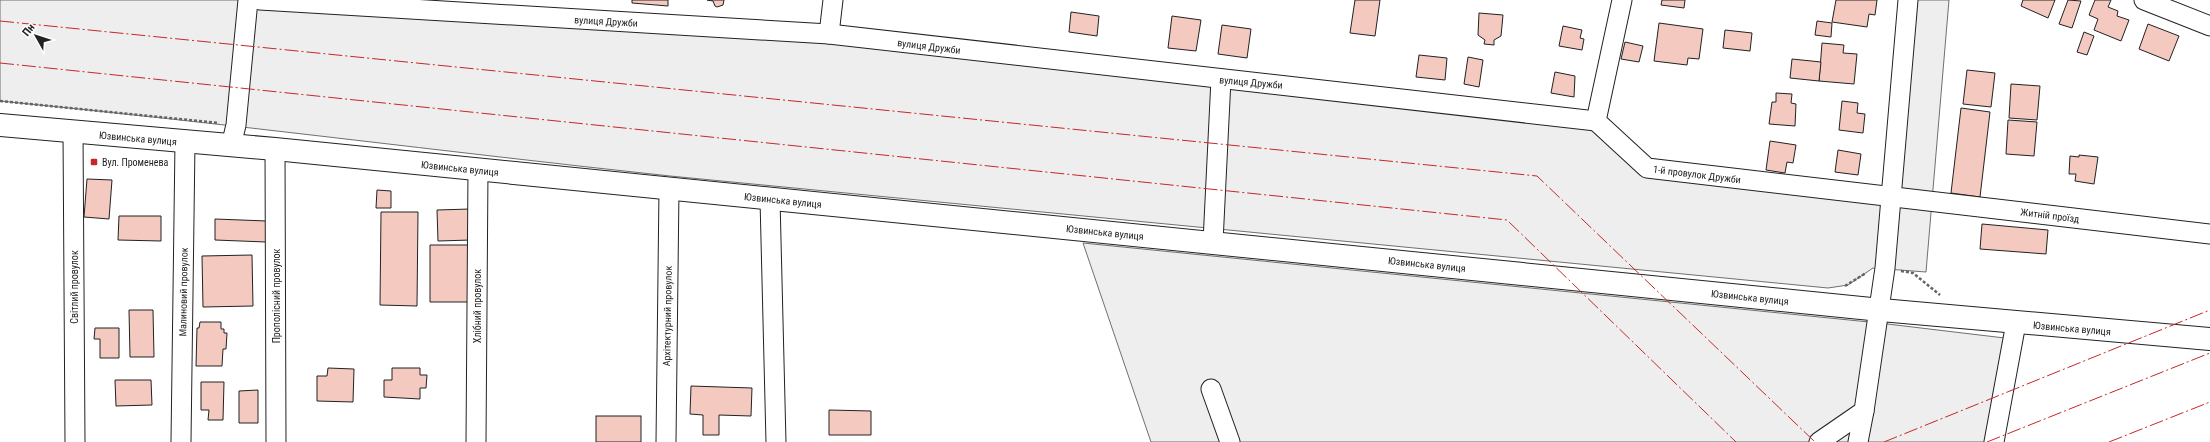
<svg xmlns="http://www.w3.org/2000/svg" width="2210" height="442" viewBox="0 0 2210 442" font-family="'Roboto Condensed',sans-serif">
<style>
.green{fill:#eee;stroke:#6f6f6f}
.building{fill:#f3c9c0;stroke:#222}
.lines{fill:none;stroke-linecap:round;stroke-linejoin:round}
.minor-casing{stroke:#222;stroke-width:21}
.major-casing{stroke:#222;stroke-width:24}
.path{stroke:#646464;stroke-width:2.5;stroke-dasharray:3 2;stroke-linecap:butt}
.minor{stroke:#fff;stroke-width:19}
.major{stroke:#fff;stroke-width:22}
.power{stroke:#c62828;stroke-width:1;stroke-dasharray:14 3 2 3;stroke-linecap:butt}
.poi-dot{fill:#c62828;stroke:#fff;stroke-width:1.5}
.labels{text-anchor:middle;stroke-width:3;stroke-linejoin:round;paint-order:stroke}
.street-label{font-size:10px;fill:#222;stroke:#fff}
.poi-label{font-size:10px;fill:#222;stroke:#fff;text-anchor:start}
</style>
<rect width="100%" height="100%" fill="#fff"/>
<g class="green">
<path d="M0,0h260l569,34 767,87 51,47 243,29 18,-197h41l-23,272 -53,-4 -25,17 -20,3 -1158,-112c-224,-24 -446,-53 -670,-75z"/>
<polygon points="1083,243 1879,323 2013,339 1994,442 1151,442"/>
</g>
<g class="building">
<polygon points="632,0 668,0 668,6 632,3"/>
<polygon points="707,0 724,0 723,5 717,7 715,6 713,1"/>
<polygon points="1355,0 1380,0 1375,36 1350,33"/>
<polygon points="1662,0 1685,0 1684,8 1661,5"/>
<polygon points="1836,0 1877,0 1875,15 1869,14 1867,27 1832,22"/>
<polygon points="2023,0 2055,0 2048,18 2021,6"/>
<polygon points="2068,0 2081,1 2072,28 2059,24"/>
<polygon points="2095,0 2111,0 2108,7 2118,11 2117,16 2129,20 2121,41 2094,30 2098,19 2089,15"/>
<polygon points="1071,12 1099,16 1097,36 1069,32"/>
<polygon points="1479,13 1503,15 1501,36 1494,40 1494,45 1484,44 1485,40 1478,35"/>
<polygon points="1172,16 1201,20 1196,51 1168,48"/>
<polygon points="1817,21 1832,23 1831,37 1815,35"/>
<polygon points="1659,23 1703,29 1699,59 1688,58 1687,65 1654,61"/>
<polygon points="2148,24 2179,36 2169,61 2139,49"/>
<polygon points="1222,25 1251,29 1247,58 1218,54"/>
<polygon points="1563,26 1582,30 1580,38 1584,39 1582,50 1559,46"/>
<polygon points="1725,30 1752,33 1750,51 1723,48"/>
<polygon points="2084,32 2094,36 2087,55 2077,52"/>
<polygon points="1625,42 1643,46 1639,62 1621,59"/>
<polygon points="1822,43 1844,45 1843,53 1857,54 1854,84 1819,81"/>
<polygon points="1419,55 1447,58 1445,80 1416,77"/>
<polygon points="1468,57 1483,60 1479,87 1464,84"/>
<polygon points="1792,59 1821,62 1819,81 1790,78"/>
<polygon points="1967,70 1995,73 1991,107 1963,104"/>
<polygon points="1555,72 1575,76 1574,97 1551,93"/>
<polygon points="2011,84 2040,86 2037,120 2009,118"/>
<polygon points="1776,93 1792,94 1791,103 1796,104 1795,126 1769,124 1772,102 1776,102"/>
<polygon points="1842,101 1858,103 1857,113 1865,114 1863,133 1839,130"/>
<polygon points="1961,108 1990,112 1980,197 1951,193"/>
<polygon points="2008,120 2037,122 2034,156 2006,154"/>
<polygon points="1770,141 1796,145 1793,163 1787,162 1785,173 1766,170"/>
<polygon points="1838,150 1861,154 1858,175 1835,172"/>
<polygon points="2079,155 2098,157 2094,184 2075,181 2076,174 2069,174 2070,156 2079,157"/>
<polygon points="87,179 112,180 109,219 84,217"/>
<polygon points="377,190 391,191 391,208 376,208"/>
<polygon points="470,209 471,240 438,241 437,210"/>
<polygon points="381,212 418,212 417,306 380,305"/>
<polygon points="119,216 161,216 161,241 118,240"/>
<polygon points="215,219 267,221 266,242 215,240"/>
<polygon points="1982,224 2048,230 2046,254 1980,249"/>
<polygon points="430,245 470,245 469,302 430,302"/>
<polygon points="252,255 253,306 203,307 202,256"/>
<polygon points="129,310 153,310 154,357 130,357"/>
<polygon points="200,322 221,322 221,329 224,329 224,333 227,333 226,349 223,349 222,366 196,366 197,328 199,328"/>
<polygon points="95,328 119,328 119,358 100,358 100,339 94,339"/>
<polygon points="328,368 354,369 353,402 317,401 317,376 327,376"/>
<polygon points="392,368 420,368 420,375 427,375 426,388 420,388 420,399 384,397 384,380 392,380"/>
<polygon points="115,380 151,380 152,405 116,406"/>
<polygon points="201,382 224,382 223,420 208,420 209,410 201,410"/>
<polygon points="691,386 752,388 751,416 719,415 719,435 703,435 703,415 690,414"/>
<polygon points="258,390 258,423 239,423 239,391"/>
<polygon points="829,410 871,411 871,435 829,435"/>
<rect x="596" y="416" width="45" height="26"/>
</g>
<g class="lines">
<defs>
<g id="minor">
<polyline points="260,0 829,34 1596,121"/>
<polyline points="1622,0 1596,121 1647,168 2210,234"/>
<polyline points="2144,0 2210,26"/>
<polyline points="829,34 833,0"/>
<polyline points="73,131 75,442"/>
<polyline points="231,146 236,125 248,0"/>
<polyline points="275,149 276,442"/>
<polyline points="770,199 776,442"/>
<polyline points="1213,242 1221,79"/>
<polyline points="1211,389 1230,442"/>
<polyline points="181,442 185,142"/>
<polyline points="476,442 478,170"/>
<polyline points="666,442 669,189"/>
<polyline points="1819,442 1864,411 1885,268 1908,0"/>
<polyline points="1858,442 1864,411"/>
<polyline points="1994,442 2016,323"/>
</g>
<polyline id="major" points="0,125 275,149 1881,310 2210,339"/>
</defs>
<use href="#minor" class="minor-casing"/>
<use href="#major" class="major-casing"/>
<g class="path">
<polyline points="0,101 219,123"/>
<polyline points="1901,271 1913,273 1940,295"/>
<polyline points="1845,286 1866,273"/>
</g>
<use href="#minor" class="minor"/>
<use href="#major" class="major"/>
<g class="power">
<polyline points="0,21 1537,176 1815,442"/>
<polyline points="0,63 1507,220 1736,442"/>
<polyline points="1884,442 2210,310"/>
<polyline points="1987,442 2210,353"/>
<polyline points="2109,442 2210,402"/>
</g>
</g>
<rect class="poi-dot" x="90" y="158" width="8" height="8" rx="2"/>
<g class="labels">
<g class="street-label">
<text transform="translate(606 21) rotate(3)" y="4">вулиця Дружби</text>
<text transform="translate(929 46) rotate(7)" y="4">вулиця Дружби</text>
<text transform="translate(1251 82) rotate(5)" y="4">вулиця Дружби</text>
<text transform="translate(138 138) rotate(5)" y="4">Юзвинська вулиця</text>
<text transform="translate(460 168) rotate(6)" y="4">Юзвинська вулиця</text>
<text transform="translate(1697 174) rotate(7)" y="4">1-й провулок Дружби</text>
<text transform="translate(783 200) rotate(6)" y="4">Юзвинська вулиця</text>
<text transform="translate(2050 215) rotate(7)" y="4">Житній проїзд</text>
<text transform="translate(1105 232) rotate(6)" y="4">Юзвинська вулиця</text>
<text transform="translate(1427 264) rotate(6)" y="4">Юзвинська вулиця</text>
<text transform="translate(74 287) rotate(-90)" y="4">Світлий провулок</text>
<text transform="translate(183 292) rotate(-89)" y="4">Малиновий провулок</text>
<text transform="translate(276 296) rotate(-90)" y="4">Прополісний провулок</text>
<text transform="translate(1750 297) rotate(6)" y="4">Юзвинська вулиця</text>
<text transform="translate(477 306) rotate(-90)" y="4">Хлібний провулок</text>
<text transform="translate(667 316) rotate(-89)" y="4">Архітектурний провулок</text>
<text transform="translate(2072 328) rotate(5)" y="4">Юзвинська вулиця</text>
</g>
<g class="poi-label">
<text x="102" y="166">Вул. Променева</text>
</g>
</g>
<g transform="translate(36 36) rotate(309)" stroke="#ffffff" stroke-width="3" paint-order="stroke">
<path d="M0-3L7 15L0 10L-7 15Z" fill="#222222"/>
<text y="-6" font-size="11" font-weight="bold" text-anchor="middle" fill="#222222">Пн</text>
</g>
</svg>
